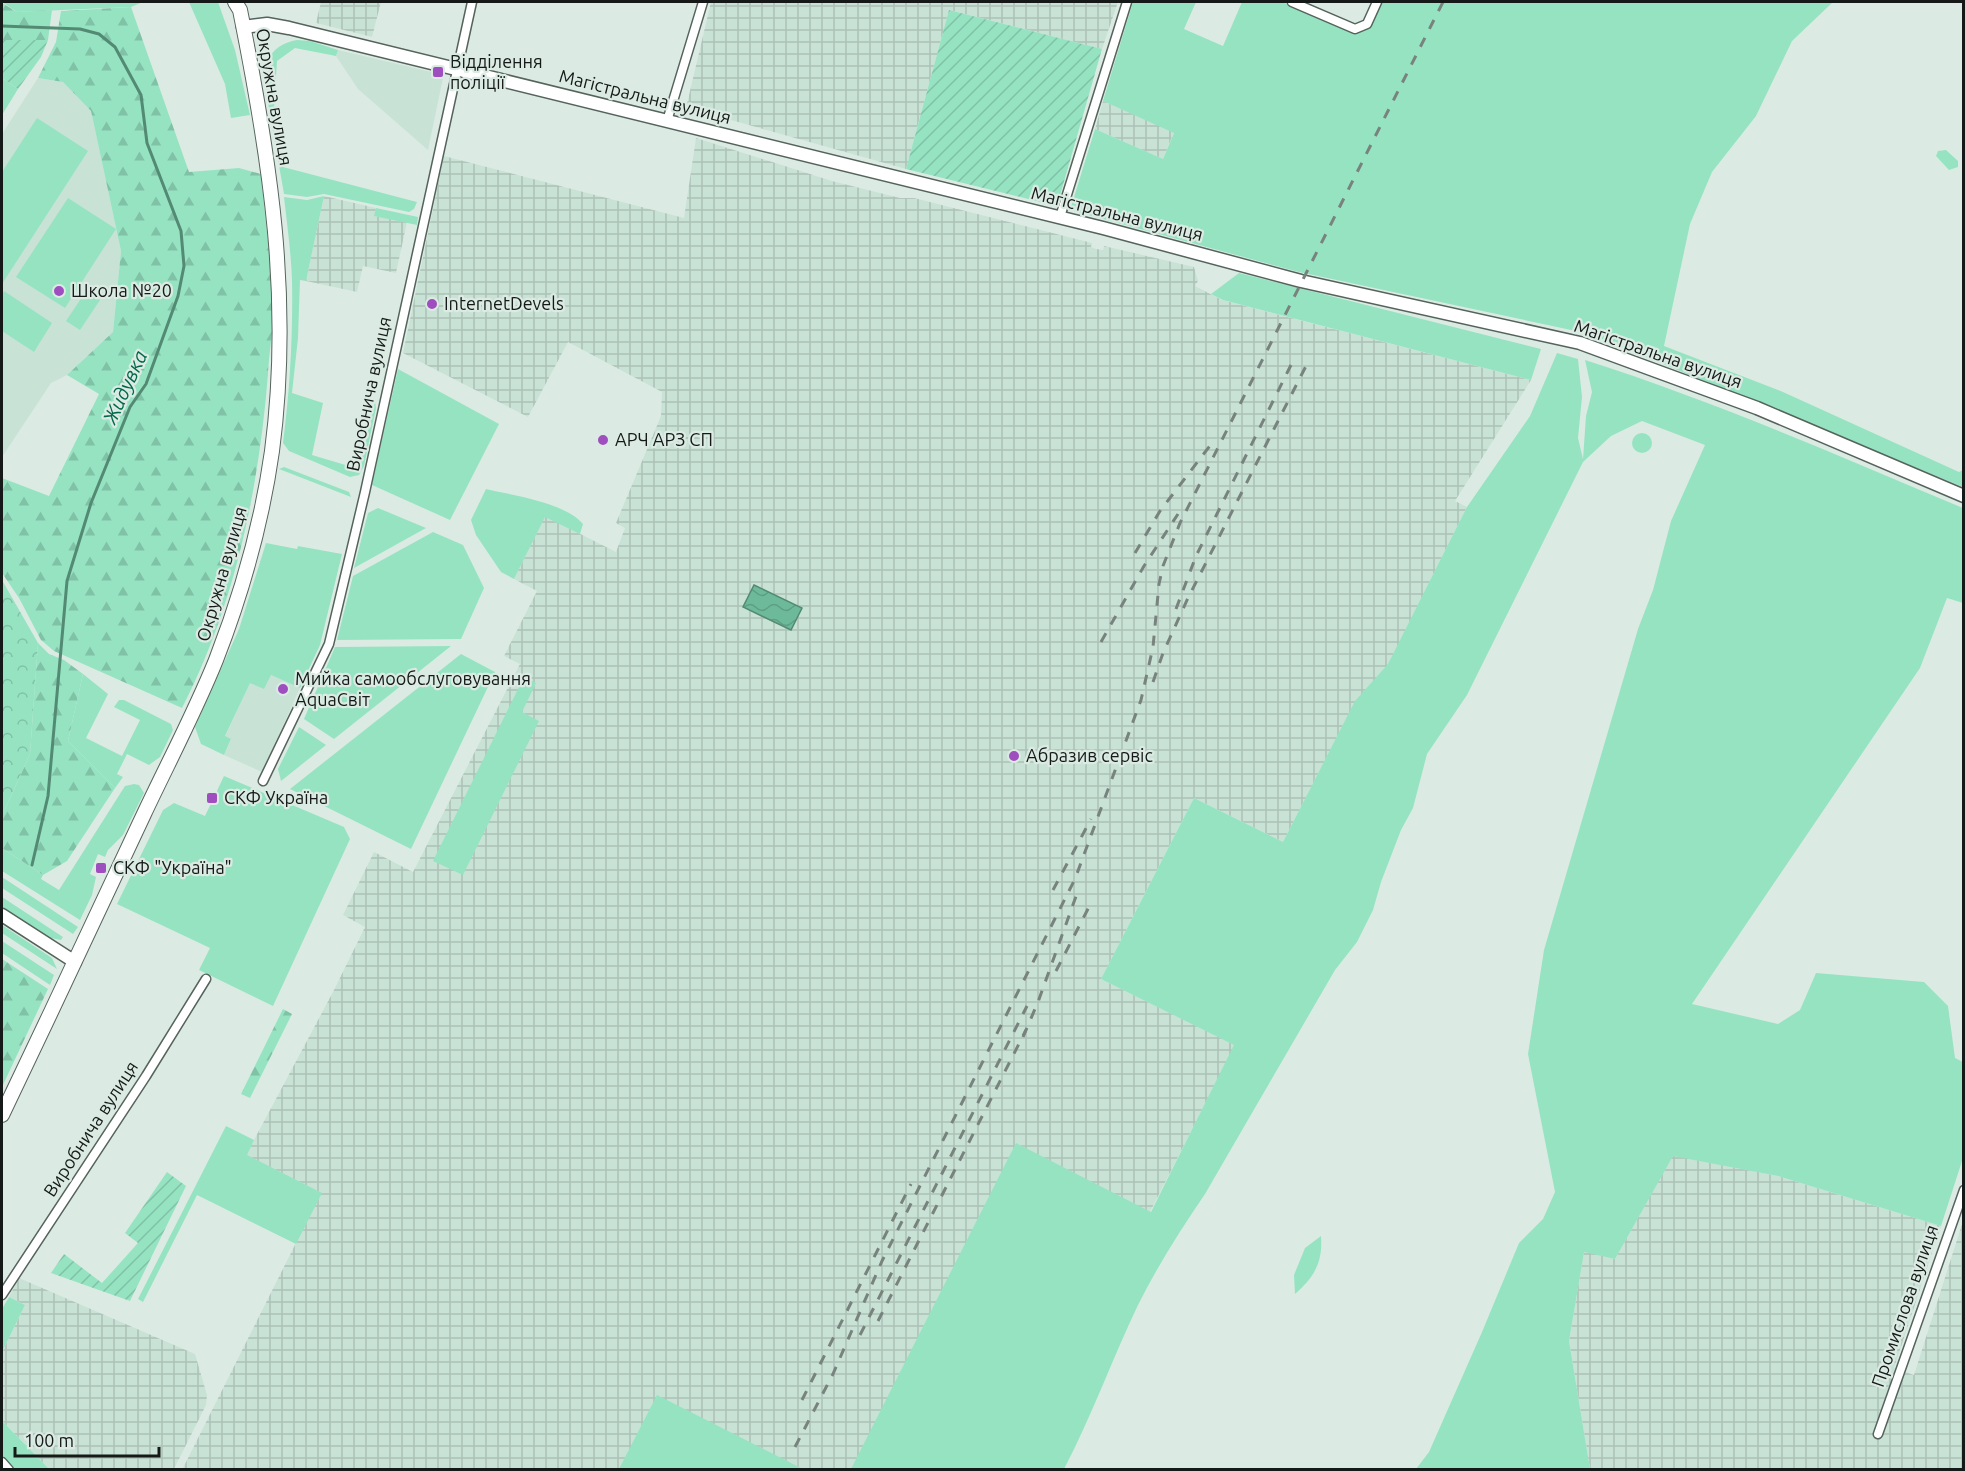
<svg xmlns="http://www.w3.org/2000/svg" width="1965" height="1471" viewBox="0 0 1965 1471" font-family="Ubuntu,sans-serif">
<style>
.built{fill:#c9e2d6}
.industrial{fill:url(#industrial-grid)}
.grass{fill:#96e3c2}
.forest{fill:url(#forest-firs)}
.park{fill:url(#park-crowns)}
.garden{fill:url(#garden-furrows)}
.water{fill:url(#water-waves);stroke:#538a73;stroke-width:1.5}
.lines{fill:none;stroke-linecap:round;stroke-linejoin:round}
.stream{stroke:#538a73;stroke-width:3}
.street-casing{stroke:#55635c;stroke-width:11}
.secondary-casing{stroke:#55635c;stroke-width:15}
.primary-casing{stroke:#55635c;stroke-width:16}
.street{stroke:#fff;stroke-width:8}
.secondary{stroke:#fff;stroke-width:12}
.primary{stroke:#fff;stroke-width:14}
.rail{stroke:#78837e;stroke-width:3;stroke-dasharray:10 10;stroke-linecap:butt}
.poi-dot{fill:#9e4ebe;stroke:#dbebe3;stroke-width:2}
.labels{text-anchor:middle;stroke-width:4.5;stroke-linejoin:round;paint-order:stroke}
.poi-label{font-size:18px;fill:#151a18;stroke:#dbebe3;text-anchor:start}
.street-label{font-size:18px;fill:#151a18;stroke:#dbebe3}
.water-label{font-size:20px;font-style:italic;fill:#00684a;stroke:#dbebe3}
</style>
<defs>
<pattern id="industrial-grid" width="8" height="8" patternUnits="userSpaceOnUse" patternTransform="scale(1.5)"><rect width="8" height="8" fill="#c9e2d6"/><path d="M0 4h8M4 0v8" fill="none" stroke="#acc1b7"/></pattern>
<pattern id="forest-firs" width="22" height="20" patternUnits="userSpaceOnUse" patternTransform="scale(1.5)"><rect width="22" height="20" fill="#96e3c2"/><path d="M5 1l3.5 6h-7zM16 11l3.5 6h-7z" fill="#80c2a6"/></pattern>
<pattern id="park-crowns" width="20" height="18" patternUnits="userSpaceOnUse" patternTransform="scale(1.5)"><rect width="20" height="18" fill="#96e3c2"/><path d="M2 6a3 3 0 1 1 6 0M12 15a3 3 0 1 1 6 0" fill="none" stroke="#80c2a6"/></pattern>
<pattern id="garden-furrows" width="10" height="10" patternUnits="userSpaceOnUse" patternTransform="scale(1.5)"><rect width="10" height="10" fill="#96e3c2"/><path d="M-1 1l2-2M0 10L10 0M9 11l2-2" fill="none" stroke="#80c2a6"/></pattern>
<pattern id="water-waves" width="16" height="10" patternUnits="userSpaceOnUse" patternTransform="scale(1.5)"><rect width="16" height="10" fill="#6dba9a"/><path d="M0 5q4-4 8 0t8 0" fill="none" stroke="#5e9f84"/></pattern>
</defs>
<rect width="100%" height="100%" fill="#dbebe3"/>
<g class="built">
<polygon points="338,50 440,74 443,78 428,150 358,89 336,56"/>
<polygon points="38,78 63,82 91,111 121,251 113,332 67,375 51,383 2,457 2,134"/>
<polygon points="271,675 300,688 262,772 224,755 231,740 225,737 250,682"/>
</g>
<g class="industrial">
<polygon points="321,2 381,2 372,37 316,23"/>
<polygon points="711,2 1118,2 1102,49 949,10 906,169 706,113 706,109 696,106 694,110 686,108"/>
<polygon points="1103,101 1174,132 1163,159 1095,129"/>
<polygon points="696,138 832,181 900,198 914,198 1092,243 1091,247 1096,249 1103,250 1104,246 1194,267 1198,281 1195,286 1222,300 1531,380 1455,501 1467,507 1388,665 1355,702 1283,842 1194,798 1101,979 1235,1045 1150,1212 1125,1200 1008,1469 182,1470 321,1193 246,1155 333,992 365,927 343,915 374,852 413,872 520,664 504,656 537,591 514,579 545,516 616,552 625,528 616,523 661,416 662,392 568,342 528,417 403,353 444,156 684,218"/>
<polygon points="324,196 376,208 375,216 407,222 396,273 363,266 357,292 306,281"/>
<polygon points="1673,1155 1778,1176 1941,1226 1894,1368 1914,1375 1963,1221 1963,1469 1590,1469 1569,1341 1584,1251 1615,1259"/>
<polygon points="19,1278 195,1354 207,1395 206,1405 174,1469 49,1469 2,1421 2,1352 25,1305 9,1297"/>
</g>
<g class="grass">
<polygon points="2,2 143,2 131,7 17,12"/>
<polygon points="189,2 218,2 235,50 250,115 231,118 225,84"/>
<polygon points="1133,2 1196,2 1184,29 1223,46 1242,2 1282,2 1355,33 1370,27 1381,3 1379,2 1833,2 1792,41 1756,116 1712,172 1690,224 1664,346 1783,392 1959,472 1963,470 1963,487 1590,334 1299,272 1070,210 1095,129 1163,159 1174,133 1103,101"/>
<path d="M297,40l13,1 28,9 -2,6 -41,-8 -18,13 -3,48 9,58 134,35 -3,7 -5,3 -85,-18 -17,3 -23,-3 -20,-114c0,-22 11,-36 33,-40z"/>
<polygon points="2,78 18,89 2,115"/>
<polygon points="37,118 88,151 2,284 2,172"/>
<polygon points="1946,150 1958,161 1958,167 1949,170 1936,156 1938,151"/>
<path d="M324,196l-18,85 -6,-1 -2,58 -6,55 31,10 -11,52 47,14 16,-68 1,7 -12,58 -5,9 -9,2 -61,-26 -6,-8c7,-54 10,-108 9,-163 -1,-28 -5,-56 -8,-83l23,3z"/>
<polygon points="68,198 116,229 65,308 16,277"/>
<polygon points="376,208 418,217 417,225 374,216"/>
<polygon points="1239,273 1541,349 1531,380 1223,300 1211,294"/>
<polygon points="4,291 52,323 34,352 2,331 2,295"/>
<polygon points="86,291 100,300 80,330 66,321"/>
<path d="M1557,353l21,6 4,38 -4,41 5,21 3,-43 6,-24 -7,-32c129,41 254,96 378,148v95l-16,-5 -27,70 -228,336 86,20 22,-14 16,-37 108,9 24,24 7,52 8,4v96l-22,68 -163,-50 -105,-20 -58,103 -31,-7 -15,89 21,128h-174l13,-17 53,-120 37,-89 24,-24 12,-27 -27,-138 16,-104 94,-321 15,-39 18,-69 34,-76 -63,-24 -31,15 -28,26 -116,233 -40,59 -14,54 -12,22 -20,52 -8,28 -16,32 -22,28 -130,224c-24,35 -48,73 -67,111 -26,54 -46,111 -74,164h-213l165,-326 135,69 83,-167 -133,-66 93,-181 89,44 72,-141 33,-37 79,-157 63,-91z"/>
<polygon points="398,369 499,424 450,520 372,485"/>
<circle cx="1642" cy="443" r="10"/>
<polygon points="284,467 349,492 351,497 279,469"/>
<path d="M486,489c26,6 80,14 97,35l-3,10 -35,-17 -31,62 -13,-7 -25,-37 -5,-15z"/>
<polygon points="378,508 426,528 354,568 368,513"/>
<polygon points="433,532 463,545 484,588 461,639 337,640 353,576"/>
<polygon points="266,543 297,549 298,546 342,554 320,645 300,688 271,675 264,689 250,683 225,736 231,739 224,755 201,744 195,727 239,629"/>
<polygon points="451,646 334,739 304,719 335,647"/>
<polygon points="461,654 495,672 411,849 290,789"/>
<polygon points="83,674 108,694 86,738 122,756 140,720 114,707 119,700 124,700 171,724 173,730 160,757 149,765 127,754 117,774 123,777 115,788 68,741"/>
<polygon points="524,677 536,683 522,712 539,721 463,875 433,861"/>
<polygon points="299,727 326,745 281,781 278,769"/>
<polygon points="224,776 344,827 350,839 273,1006 199,970 210,948 117,904 163,810 174,803 205,816"/>
<polygon points="134,784 139,785 144,793 123,835 108,850 105,857 98,854 90,874 96,877 92,895 80,920 2,871 2,848 43,875 41,879 59,890 125,786"/>
<polygon points="2,877 78,927 73,934 2,888"/>
<polygon points="2,897 63,937 61,940 46,937 2,908"/>
<polygon points="2,925 52,958 57,969 2,933"/>
<polygon points="2,941 54,975 50,985 2,953"/>
<polygon points="226,1126 254,1140 247,1155 322,1193 296,1244 197,1195 143,1302 138,1299"/>
<path d="M1321,1236c2,27 -7,41 -26,58l-1,-19 11,-27z"/>
<polygon points="9,1297 25,1305 2,1352 2,1309"/>
<polygon points="657,1395 803,1469 619,1469"/>
<polygon points="2,1421 49,1469 15,1469 2,1455"/>
</g>
<g class="forest">
<polygon points="2,3 17,12 52,10 48,40 2,40"/>
<path d="M131,7l58,165 50,-4 22,6c4,44 11,92 12,137 0,21 -4,42 -5,63 -9,114 -33,231 -86,334l-128,-57 -13,-11 -22,-42 -17,-25v-95l47,18 50,-102 -32,-19 46,-43 8,-81 -30,-140 -28,-29 -25,-4 18,-36 5,-31z"/>
<polygon points="38,643 49,654 64,660 83,674 68,741 115,788 67,861 43,875 2,848 2,816 30,754"/>
<polygon points="2,959 48,989 2,1087"/>
<polygon points="283,1009 292,1014 250,1098 241,1094"/>
</g>
<polygon class="park" points="2,580 38,643 30,754 2,816"/>
<g class="garden">
<polygon points="949,10 1102,49 1057,206 906,169"/>
<polygon points="2,40 48,40 41,57 18,89 2,78"/>
<polygon points="167,1172 186,1186 130,1301 51,1273 64,1254 102,1283 138,1243 125,1233"/>
</g>
<polygon class="water" points="754,585 802,608 791,630 743,607"/>
<g class="lines">
<polyline class="stream" points="2,26 80,29 99,34 115,47 141,95 147,143 181,231 184,266 178,296 146,384 130,407 91,503 67,581 48,796 32,865"/>
<defs>
<g id="street">
<polyline points="1292,2 1355,29 1367,24 1377,2"/>
<polyline points="667,121 703,2"/>
<polyline points="1060,217 1127,2"/>
<polyline points="263,781 329,644 365,492 472,2"/>
<polyline points="2,1295 146,1076 206,979"/>
<polyline points="1878,1434 1964,1190"/>
<polyline points="2,1462 9,1470"/>
</g>
<g id="secondary">
<polyline points="243,27 267,24 289,28 1103,228 1301,281 1580,343 1757,408 1964,496"/>
<polyline points="2,915 75,962"/>
</g>
<path id="primary" d="M2,1115c48,-100 95,-201 142,-301 24,-51 51,-102 72,-154 26,-67 46,-138 56,-209 20,-152 -2,-292 -32,-441l-5,-8"/>
</defs>
<use href="#street" class="street-casing"/>
<use href="#secondary" class="secondary-casing"/>
<use href="#primary" class="primary-casing"/>
<use href="#street" class="street"/>
<use href="#secondary" class="secondary"/>
<use href="#primary" class="primary"/>
<g class="rail">
<polyline points="1135,553 1160,511 1212,443"/>
<polyline points="1176,609 1196,556 1291,365"/>
<polyline points="1101,642 1144,566 1178,514"/>
<polyline points="1153,682 1163,653 1188,598 1306,366"/>
<polyline points="1053,890 1091,819"/>
<polyline points="1056,971 1090,905"/>
<polyline points="1023,1037 1038,1002 1079,888"/>
<polyline points="878,1321 1026,1030"/>
<polyline points="860,1335 1027,1006"/>
<polyline points="802,1400 911,1184"/>
<polyline points="795,1447 833,1374 882,1261 1075,879 1141,700 1153,647 1159,584 1163,566 1180,523 1443,2"/>
</g>
</g>
<g class="poi-dot">
<rect x="432" y="66" width="12" height="12" rx="3"/>
<circle cx="59" cy="291" r="6"/>
<circle cx="432" cy="304" r="6"/>
<circle cx="603" cy="440" r="6"/>
<circle cx="283" cy="689" r="6"/>
<circle cx="1014" cy="756" r="6"/>
<rect x="206" y="792" width="12" height="12" rx="3"/>
<rect x="95" y="862" width="12" height="12" rx="3"/>
</g>
<g class="labels">
<g class="poi-label">
<text x="450" y="68">Відділення<tspan x="450" dy="21">поліції</tspan></text>
<text x="71" y="297">Школа №20</text>
<text x="444" y="310">InternetDevels</text>
<text x="615" y="446">АРЧ АРЗ СП</text>
<text x="295" y="685">Мийка самообслуговування<tspan x="295" dy="21">AquaСвіт</tspan></text>
<text x="1026" y="762">Абразив сервіс</text>
<text x="224" y="804">СКФ Україна</text>
<text x="113" y="874">СКФ "Україна"</text>
</g>
<g class="street-label">
<text transform="translate(274 97) rotate(80)" y="6">Окружна вулиця</text>
<text transform="translate(645 97) rotate(14)" y="6">Магістральна вулиця</text>
<text transform="translate(1117 214) rotate(14)" y="6">Магістральна вулиця</text>
<text transform="translate(1658 354) rotate(19)" y="6">Магістральна вулиця</text>
<text transform="translate(369 394) rotate(-78)" y="6">Виробнича вулиця</text>
<text transform="translate(222 574) rotate(-74)" y="6">Окружна вулиця</text>
<text transform="translate(91 1129) rotate(-57)" y="6">Виробнича вулиця</text>
<text transform="translate(1905 1306) rotate(-71)" y="6">Промислова вулиця</text>
</g>
<g class="water-label">
<text transform="translate(125 387) rotate(-65)" y="7">Жидувка</text>
</g>
</g>
<rect width="1965" height="1471" fill="none" stroke="#151a18" stroke-width="6"/>
<path d="M15 1447v9h144v-9" fill="none" stroke="#151a18" stroke-width="3"/>
<text x="24" y="1447" font-size="18" fill="#151a18" stroke="#dbebe3" stroke-width="4.5" paint-order="stroke">100 m</text>
</svg>
